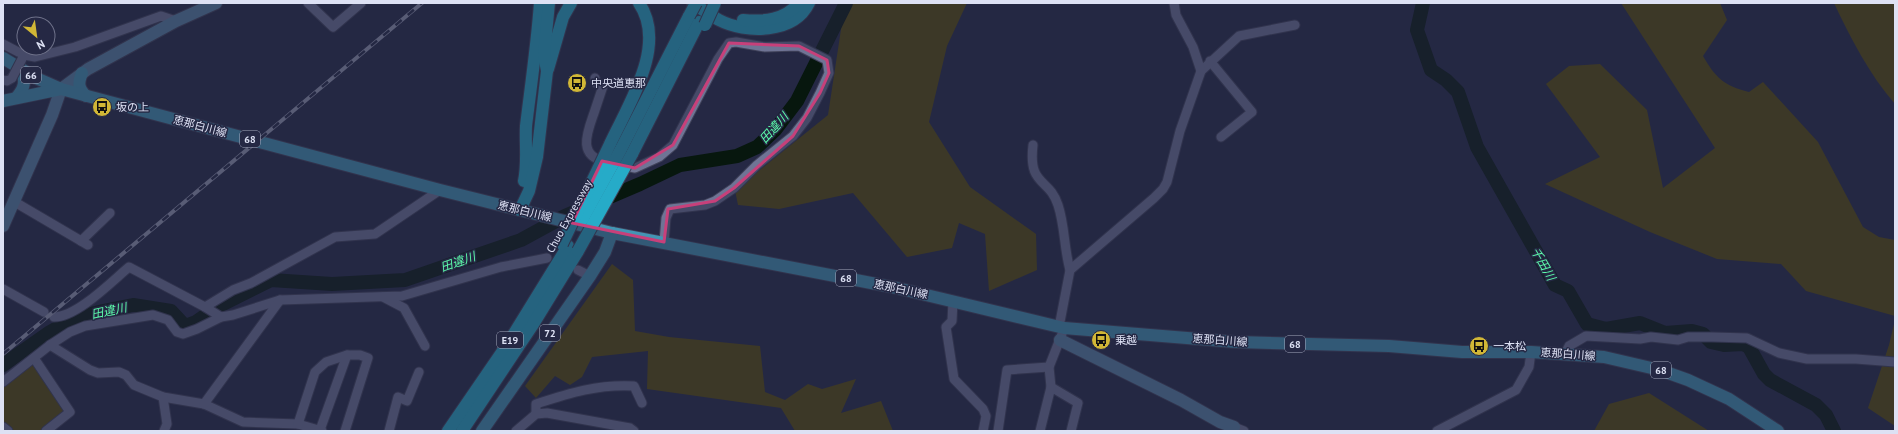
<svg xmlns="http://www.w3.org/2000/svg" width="1898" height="434" viewBox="0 0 1898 434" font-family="'PT Sans','Noto Sans JP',sans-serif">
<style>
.green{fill:#594c06}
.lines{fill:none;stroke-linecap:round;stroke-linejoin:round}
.river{stroke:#07170e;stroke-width:14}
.street-casing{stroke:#40425a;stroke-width:11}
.secondary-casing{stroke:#40425a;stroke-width:14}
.primary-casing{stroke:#40425a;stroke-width:14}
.highway-casing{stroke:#40425a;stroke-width:14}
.street{stroke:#6f7495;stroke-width:9}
.secondary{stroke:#5984a4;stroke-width:12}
.primary{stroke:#4395b4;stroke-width:12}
.highway{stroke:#26abc8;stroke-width:12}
.rail-casing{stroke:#979bb1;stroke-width:4}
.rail{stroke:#252844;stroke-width:2.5;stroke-dasharray:8;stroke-linecap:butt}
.street-bridge-casing{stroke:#40425a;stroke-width:11;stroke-linecap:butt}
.highway-bridge-casing{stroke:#40425a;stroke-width:14;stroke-linecap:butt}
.street-bridge{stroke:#6f7495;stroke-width:9}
.highway-bridge{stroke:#26abc8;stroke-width:12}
.marked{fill:none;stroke:#c7407a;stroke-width:3;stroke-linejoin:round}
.labels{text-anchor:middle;stroke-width:3;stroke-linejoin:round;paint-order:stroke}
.shield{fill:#252844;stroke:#a6aabf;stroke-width:1}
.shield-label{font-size:10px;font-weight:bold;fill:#dde1f4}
.poi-label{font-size:11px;fill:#dde1f4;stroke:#252844;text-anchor:start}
.street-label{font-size:11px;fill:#dde1f4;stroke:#252844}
.water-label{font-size:12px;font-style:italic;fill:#5cfbaa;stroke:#252844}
</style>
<rect width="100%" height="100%" fill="#252844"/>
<g class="green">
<polygon points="845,3 967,3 947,46 929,122 970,187 1036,234 1037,270 989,291 985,234 959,223 952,248 907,257 853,193 779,209 738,205 735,190 828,115"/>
<path d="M1621,3h99l7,17 -24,36c12,21 21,30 46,36l14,-10 55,60 45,85 16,10 16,3v76l-89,-25 -25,-27 -64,-5 -67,-27 -105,-48 55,-27 -54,-73 23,-18 31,-2 47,46 16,78 52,-40z"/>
<path d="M1834,3h61v101c-26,-30 -44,-65 -61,-101z"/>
<polygon points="612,264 633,280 635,331 669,337 760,346 765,392 785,400 808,384 822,389 856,379 841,413 881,401 893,431 795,431 781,408 647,389 648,351 592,357 582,377 570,385 555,376 536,398 525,386"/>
<polygon points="1895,320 1895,426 1868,408 1889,345"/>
<polygon points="32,362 67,411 41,431 12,431 3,423 3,386"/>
<polygon points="1649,393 1709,431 1594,431 1609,404"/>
</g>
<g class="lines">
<g class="river">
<polyline points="1423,3 1417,30 1431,70 1446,80 1458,92 1477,147 1555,285 1568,291 1587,324 1606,329 1640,323 1665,333 1692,331 1703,334 1711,342 1724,345 1743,344 1749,347 1764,374 1770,380 1816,405 1826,415 1834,431"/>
<polyline points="3,365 50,332 75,318 103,311 133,305 171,311 185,326 196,322 219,306 271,280 332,284 405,280 521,240 565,216 640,184 680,165 737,156 757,147 775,130 797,101 846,3"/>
</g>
<defs>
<g id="street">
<polyline points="308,3 333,27 361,3"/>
<polyline points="3,44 24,55 35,57 75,47 161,16 176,21"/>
<polyline points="1210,61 1252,112 1221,137"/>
<polyline points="1201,71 1239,36 1295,25"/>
<path d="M595,78l1,5 7,3c-3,9 -6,18 -9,27 -7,20 -17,43 12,49"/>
<polyline points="3,80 7,81 12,78"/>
<path d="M1033,145c-5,42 16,32 25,60 7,21 6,44 12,65"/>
<polyline points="621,165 635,168 659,157 673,145 718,59 729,43 736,42 765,47 799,46 827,60 829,73 820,93 807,118 793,136 757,165 734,188 715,201 705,205 670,209 666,218 664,242"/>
<polyline points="13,201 88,245"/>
<polyline points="81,241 110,213"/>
<polyline points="578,270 590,276"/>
<polyline points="3,289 44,312"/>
<polyline points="383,297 404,308 425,346"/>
<polyline points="953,301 952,321 946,327 954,379 983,409 986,416 983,431"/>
<polyline points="205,307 233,290 251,283 335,237 375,234 440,190"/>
<path d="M54,317c23,0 57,-35 75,-50l76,40 16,10"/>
<polyline points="1059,327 1070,270 1154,198 1163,189 1167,182 1180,131 1201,71 1193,47 1176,15 1174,3"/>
<polyline points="50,345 90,370 98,373 119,372 126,375 134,385 163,397 204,404 243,422 298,424 322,431"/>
<polyline points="1565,354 1569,346 1586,336 1640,339 1651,337 1678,340 1688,337 1712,337 1747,338 1779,353 1807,359 1856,359 1895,362"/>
<polyline points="34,358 70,412 46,431"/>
<polyline points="3,382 50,345 70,332 85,326 153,315 168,320 177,332 183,334 197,329 221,317 233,315 280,300 402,296 501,267 547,258"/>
<polyline points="1051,387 1078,403 1071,431"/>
<polyline points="163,397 167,424 164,431"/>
<polyline points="204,404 280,300"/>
<path d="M536,414v-10c34,-11 62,-20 98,-18l8,17"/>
<polyline points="298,424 315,372 326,362 347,355 360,355 368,358 345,431"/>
<polyline points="3,427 8,431"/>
<polyline points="1234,427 1244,431"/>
<polyline points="320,430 347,355"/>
<polyline points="389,431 398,397 407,401 419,372"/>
<polyline points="516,431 536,414 547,413 630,428 634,431"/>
<polyline points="998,431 1007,370 1049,367"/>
<polyline points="1040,431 1051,387 1049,367 1062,334"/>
<polyline points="1437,431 1516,390 1529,367 1531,352"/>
</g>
<g id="secondary">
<polyline points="3,226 52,115 61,89 88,69 176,21 216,3"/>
<polyline points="1060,340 1181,400 1220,422 1234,427 1230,431"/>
</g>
<g id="primary">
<polyline points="3,58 36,78 61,89"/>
<path d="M82,73c-4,10 -4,15 4,23"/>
<path d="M16,98c9,-10 10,-17 5,-29"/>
<polyline points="3,101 61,89 440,190 612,233 897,288 1064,328 1236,342 1389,346 1462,352 1531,352 1604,357 1660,370 1688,380 1729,399 1778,431"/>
<polyline points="482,431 590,276 605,252 612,233"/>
</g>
<g id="highway">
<path d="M693,3c9,6 17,12 26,17 27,14 75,14 90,-17"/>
<path d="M743,20c21,2 42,0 56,-17"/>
<polyline points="548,69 563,17 571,3"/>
<path d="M610,144c18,-39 58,-99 29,-141"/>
<polyline points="621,149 689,16"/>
<polyline points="632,154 699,22"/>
<path d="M524,181c4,-18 1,-37 2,-55 5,-41 11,-82 14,-123"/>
<polyline points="520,210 529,191 537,157 547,71 544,55 549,3"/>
<polyline points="448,431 507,345 568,246"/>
<polyline points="462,431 532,326 578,251"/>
</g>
</defs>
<use href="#street" class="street-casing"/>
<use href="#secondary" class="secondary-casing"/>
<use href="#primary" class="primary-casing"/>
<use href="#highway" class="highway-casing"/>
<use href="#street" class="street"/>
<use href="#secondary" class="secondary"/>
<use href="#primary" class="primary"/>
<use href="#highway" class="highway"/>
<defs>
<polyline id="rail" points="3,354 422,3"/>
</defs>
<use href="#rail" class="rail-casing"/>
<use href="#rail" class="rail"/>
<defs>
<polyline id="street-bridge" points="12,78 22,59"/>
<g id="highway-bridge">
<polyline points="689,16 696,3"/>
<polyline points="705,25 715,3"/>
<polyline points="582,220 621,149"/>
<polyline points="562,244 610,144"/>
<polyline points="578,251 632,154"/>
</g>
</defs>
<use href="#street-bridge" class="street-bridge-casing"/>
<use href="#highway-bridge" class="highway-bridge-casing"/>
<use href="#street-bridge" class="street-bridge"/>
<use href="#highway-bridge" class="highway-bridge"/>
</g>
<path d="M0 0H1898V434H0ZM729,43l70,3 28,14 2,13 -9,20 -27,43 -59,52 -19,13 -47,8 -4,33 -92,-19 30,-62 33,7 38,-23z" fill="#252844" fill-opacity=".55" fill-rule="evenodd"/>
<path class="marked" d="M729,43l70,3 28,14 2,13 -9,20 -27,43 -59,52 -19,13 -47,8 -4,33 -92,-19 30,-62 33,7 38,-23z"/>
<defs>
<symbol id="bus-disc" viewBox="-11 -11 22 22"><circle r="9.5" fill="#d1b736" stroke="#252844"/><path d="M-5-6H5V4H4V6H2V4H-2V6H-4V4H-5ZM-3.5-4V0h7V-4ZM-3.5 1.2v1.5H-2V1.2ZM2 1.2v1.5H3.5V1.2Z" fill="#111"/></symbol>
</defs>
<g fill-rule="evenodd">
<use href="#bus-disc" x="566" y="72" width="22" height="22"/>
<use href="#bus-disc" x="91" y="96" width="22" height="22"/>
<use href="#bus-disc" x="1090" y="329" width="22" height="22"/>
<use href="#bus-disc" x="1468" y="335" width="22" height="22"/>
</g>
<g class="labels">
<g class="shield">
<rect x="21" y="67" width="20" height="16" rx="3"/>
<rect x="240" y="131" width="20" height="16" rx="3"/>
<rect x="836" y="270" width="20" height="16" rx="3"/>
<rect x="540" y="325" width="20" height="16" rx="3"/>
<rect x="497" y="332" width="26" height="16" rx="3"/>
<rect x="1285" y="336" width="20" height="16" rx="3"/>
<rect x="1651" y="362" width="20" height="16" rx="3"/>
</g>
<g class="shield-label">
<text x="31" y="79">66</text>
<text x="250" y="143">68</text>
<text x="846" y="282">68</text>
<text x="550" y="337">72</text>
<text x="510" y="344">E19</text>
<text x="1295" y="348">68</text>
<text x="1661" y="374">68</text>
</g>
<g class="poi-label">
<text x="591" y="87">中央道恵那</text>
<text x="116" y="111">坂の上</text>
<text x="1115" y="344">乗越</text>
<text x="1493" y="350">一本松</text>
</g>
<g class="street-label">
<text transform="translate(200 126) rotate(15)" y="4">恵那白川線</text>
<text transform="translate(525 211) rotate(14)" y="4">恵那白川線</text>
<text transform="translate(569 216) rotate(-61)" y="4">Chuo Expressway</text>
<text transform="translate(901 289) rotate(12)" y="4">恵那白川線</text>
<text transform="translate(1220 340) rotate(4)" y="4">恵那白川線</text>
<text transform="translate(1568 354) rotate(4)" y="4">恵那白川線</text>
</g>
<g class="water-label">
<text transform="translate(774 128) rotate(-48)" y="4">田違川</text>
<text transform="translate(458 262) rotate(-19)" y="4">田違川</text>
<text transform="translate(1543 264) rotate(60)" y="4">千田川</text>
<text transform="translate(109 311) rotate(-12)" y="4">田違川</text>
</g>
</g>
<rect width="1898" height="434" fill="none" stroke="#dde1f4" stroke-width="8"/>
<g transform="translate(36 36) rotate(151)"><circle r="19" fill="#252844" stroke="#6f728a"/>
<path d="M0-3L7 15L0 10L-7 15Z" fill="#d1b736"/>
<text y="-6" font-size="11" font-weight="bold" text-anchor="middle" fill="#dde1f4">N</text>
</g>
</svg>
